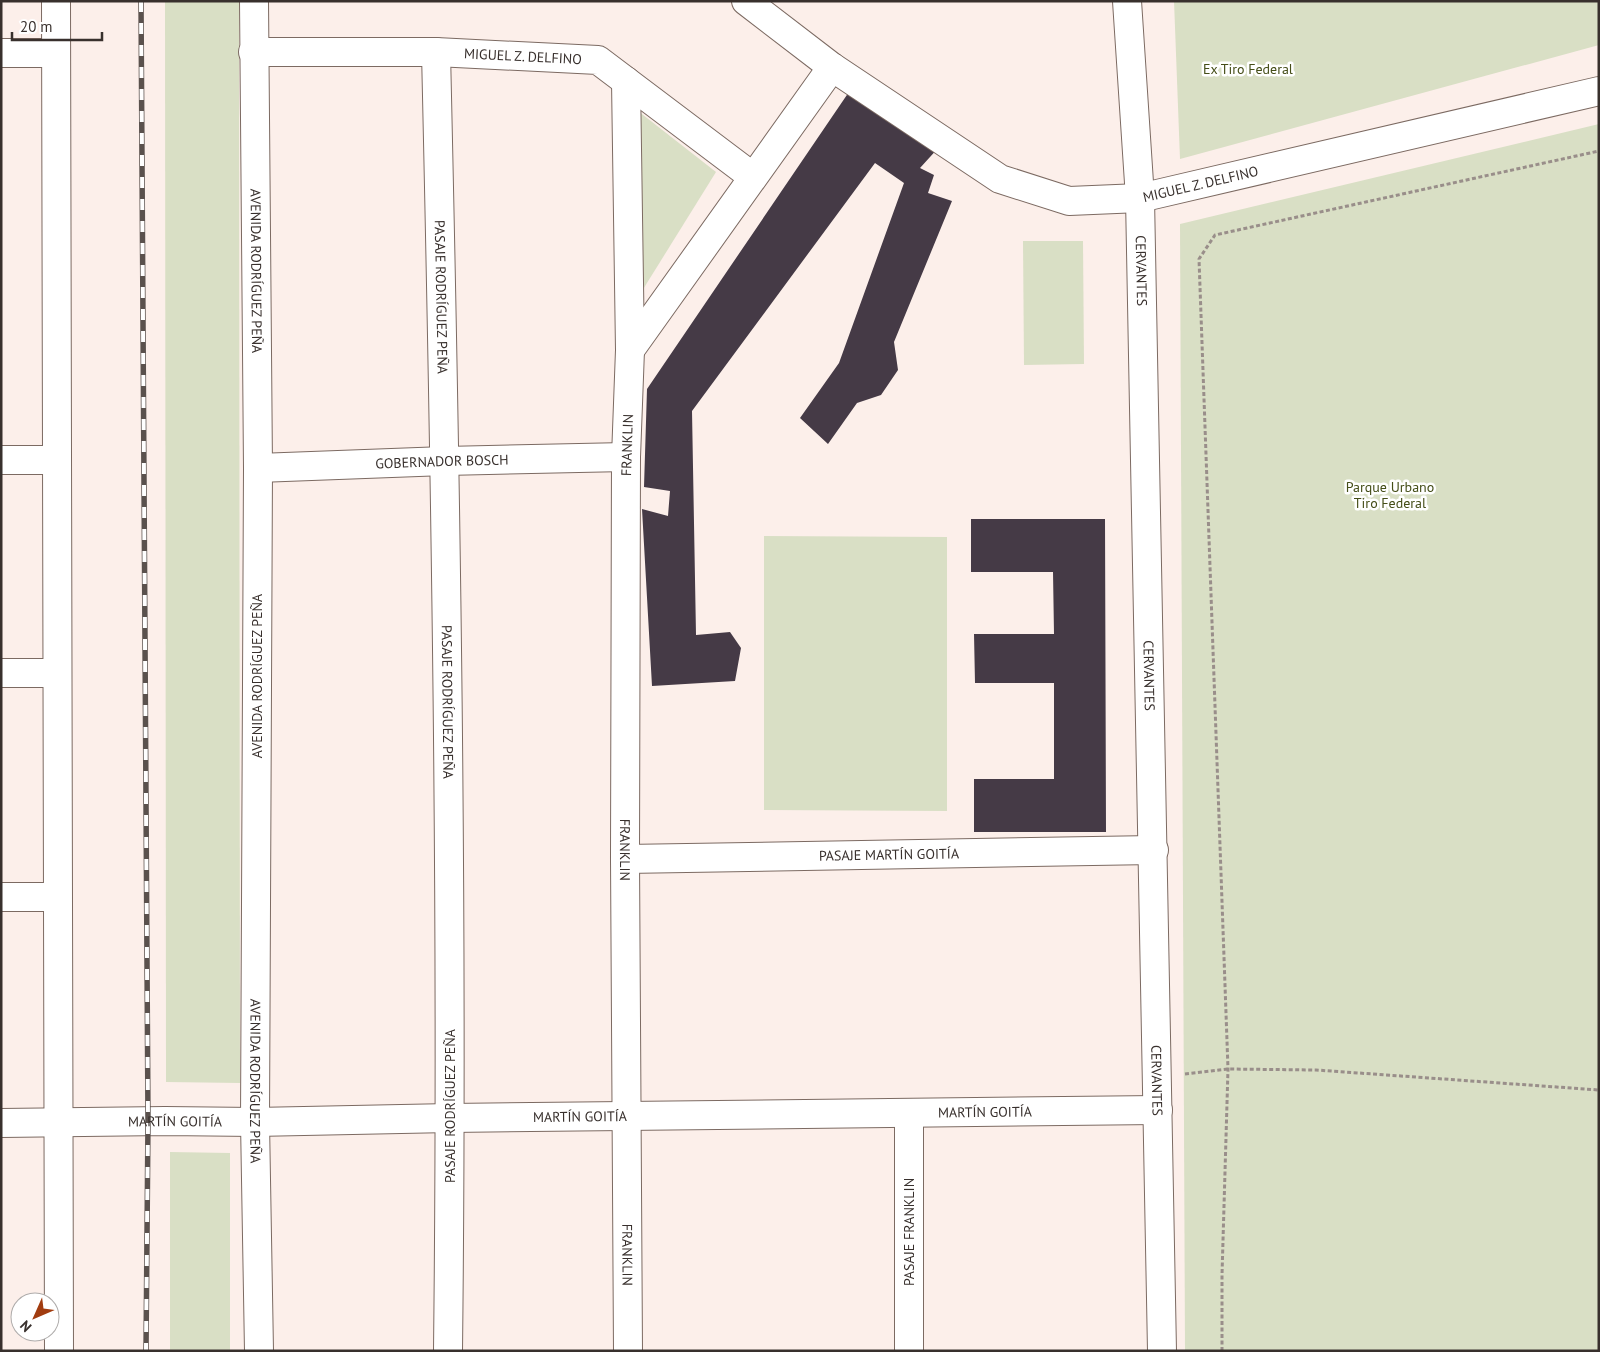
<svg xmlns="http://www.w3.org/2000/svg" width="1600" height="1352" viewBox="0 0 1600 1352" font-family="'PT Sans',sans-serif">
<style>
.green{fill:#d9dfc5}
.building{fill:#453a46}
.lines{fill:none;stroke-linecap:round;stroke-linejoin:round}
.street-casing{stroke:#7c6a62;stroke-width:30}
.path{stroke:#998e8a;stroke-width:3;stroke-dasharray:4 2.5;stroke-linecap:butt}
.street{stroke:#fff;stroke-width:28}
.rail-casing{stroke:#5a514d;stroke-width:5.5}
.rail{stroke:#fff;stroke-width:4;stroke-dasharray:11;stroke-linecap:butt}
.labels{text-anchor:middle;stroke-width:5;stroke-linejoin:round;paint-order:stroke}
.street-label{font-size:14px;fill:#38302d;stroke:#fff}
.park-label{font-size:14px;fill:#454e18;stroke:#fff}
</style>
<rect width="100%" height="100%" fill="#fcefea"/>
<g class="green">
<polygon points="165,1 239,1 240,1083 166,1082"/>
<polygon points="1174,1 1599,1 1599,45 1180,159"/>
<polygon points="638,111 716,172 642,291"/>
<polygon points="1599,124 1599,1351 1185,1351 1180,224"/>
<polygon points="1023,241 1083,241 1084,364 1024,365"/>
<polygon points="764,536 947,537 947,811 764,810"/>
<polygon points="170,1152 230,1153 230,1351 170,1351"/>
</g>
<g class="building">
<polygon points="853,86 940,146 920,168 934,175 928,193 952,201 894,342 898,370 881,395 857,403 828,444 800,418 839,363 904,183 875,163 692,411 696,635 730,632 741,648 735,681 652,686 642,509 668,516 670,491 644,487 647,389"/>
<polygon points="971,519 1105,519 1106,832 974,832 974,779 1054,779 1054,683 975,683 974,634 1054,634 1053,572 971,572"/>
</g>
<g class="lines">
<defs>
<g id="street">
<polyline points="56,1 59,1351"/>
<path id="s1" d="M254,1l4,467 -3,654 4,229"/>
<path id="s2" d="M746,1l86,66 168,112 69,22 71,-3 459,-107"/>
<path id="s3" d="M1127,1l13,197 22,1153"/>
<path id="s4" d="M253,52h183l162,8 155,117"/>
<path id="s5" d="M436,52c10,433 17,866 12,1299"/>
<polyline points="1,53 56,53"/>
<path id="s6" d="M626,81l4,269 -4,107 -1,402 3,492"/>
<polyline points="630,350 832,67"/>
<polyline points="1,460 57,460"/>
<path id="s7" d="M258,468l187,-7 181,-4"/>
<polyline points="1,673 57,673"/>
<path id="s8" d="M625,859l529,-9"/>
<polyline points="1,897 57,897"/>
<path id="s9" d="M1,1123l164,-2 90,1 195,-4 708,-8"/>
<polyline points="909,1351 909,1113"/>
</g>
</defs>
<use href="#street" class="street-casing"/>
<g class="path">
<polyline points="1185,1074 1228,1069 1316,1070 1599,1090"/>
<polyline points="1222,1351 1222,1275 1228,1069 1199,259 1215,235 1599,151"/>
</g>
<use href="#street" class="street"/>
<defs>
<polyline id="rail" points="141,1 148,1121 146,1351"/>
</defs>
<use href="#rail" class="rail-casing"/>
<use href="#rail" class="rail"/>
</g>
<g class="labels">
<g class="street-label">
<text dy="5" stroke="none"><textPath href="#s4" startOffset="270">MIGUEL Z. DELFINO</textPath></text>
<text dy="5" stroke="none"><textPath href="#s2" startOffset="516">MIGUEL Z. DELFINO</textPath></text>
<text dy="5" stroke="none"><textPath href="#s1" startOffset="270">AVENIDA RODRÍGUEZ PEÑA</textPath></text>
<text dy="5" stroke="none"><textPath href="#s3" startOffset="270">CERVANTES</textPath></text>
<text dy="5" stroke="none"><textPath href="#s5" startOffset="245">PASAJE RODRÍGUEZ PEÑA</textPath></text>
<text transform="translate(627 445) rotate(-88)" y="5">FRANKLIN</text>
<text dy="5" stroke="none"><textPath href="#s7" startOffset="184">GOBERNADOR BOSCH</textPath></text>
<text transform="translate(257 676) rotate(-90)" y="5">AVENIDA RODRÍGUEZ PEÑA</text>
<text dy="5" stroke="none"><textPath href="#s3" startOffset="675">CERVANTES</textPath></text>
<text dy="5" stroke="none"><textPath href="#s5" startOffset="650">PASAJE RODRÍGUEZ PEÑA</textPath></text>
<text dy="5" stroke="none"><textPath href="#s6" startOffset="769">FRANKLIN</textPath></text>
<text dy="5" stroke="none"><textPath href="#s8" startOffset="264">PASAJE MARTÍN GOITÍA</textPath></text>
<text dy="5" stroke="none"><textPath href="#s1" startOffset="1080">AVENIDA RODRÍGUEZ PEÑA</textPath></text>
<text dy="5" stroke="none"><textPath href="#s3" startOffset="1080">CERVANTES</textPath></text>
<text transform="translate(450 1106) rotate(-90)" y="5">PASAJE RODRÍGUEZ PEÑA</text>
<text dy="5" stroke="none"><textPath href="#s9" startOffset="984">MARTÍN GOITÍA</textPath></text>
<text dy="5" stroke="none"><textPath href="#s9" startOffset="579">MARTÍN GOITÍA</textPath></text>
<text dy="5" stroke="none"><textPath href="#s9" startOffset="174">MARTÍN GOITÍA</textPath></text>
<text transform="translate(909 1232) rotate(-90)" y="5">PASAJE FRANKLIN</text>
<text dy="5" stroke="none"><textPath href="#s6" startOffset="1174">FRANKLIN</textPath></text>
</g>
<g class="park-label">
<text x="1248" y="74">Ex Tiro Federal</text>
<text x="1390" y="492">Parque Urbano<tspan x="1390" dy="16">Tiro Federal</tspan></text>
</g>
</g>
<rect width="1600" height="1352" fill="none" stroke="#38302d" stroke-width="5"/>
<g transform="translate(35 1317) rotate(225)"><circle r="24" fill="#ffffff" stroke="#afacab"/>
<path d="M0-4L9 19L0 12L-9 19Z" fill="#a13c0f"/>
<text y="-8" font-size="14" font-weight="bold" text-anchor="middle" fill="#38302d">N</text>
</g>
<path d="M12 32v8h90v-8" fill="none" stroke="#38302d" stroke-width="2.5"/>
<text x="20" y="32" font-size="15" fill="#38302d" stroke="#ffffff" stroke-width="4" paint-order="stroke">20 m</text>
</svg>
